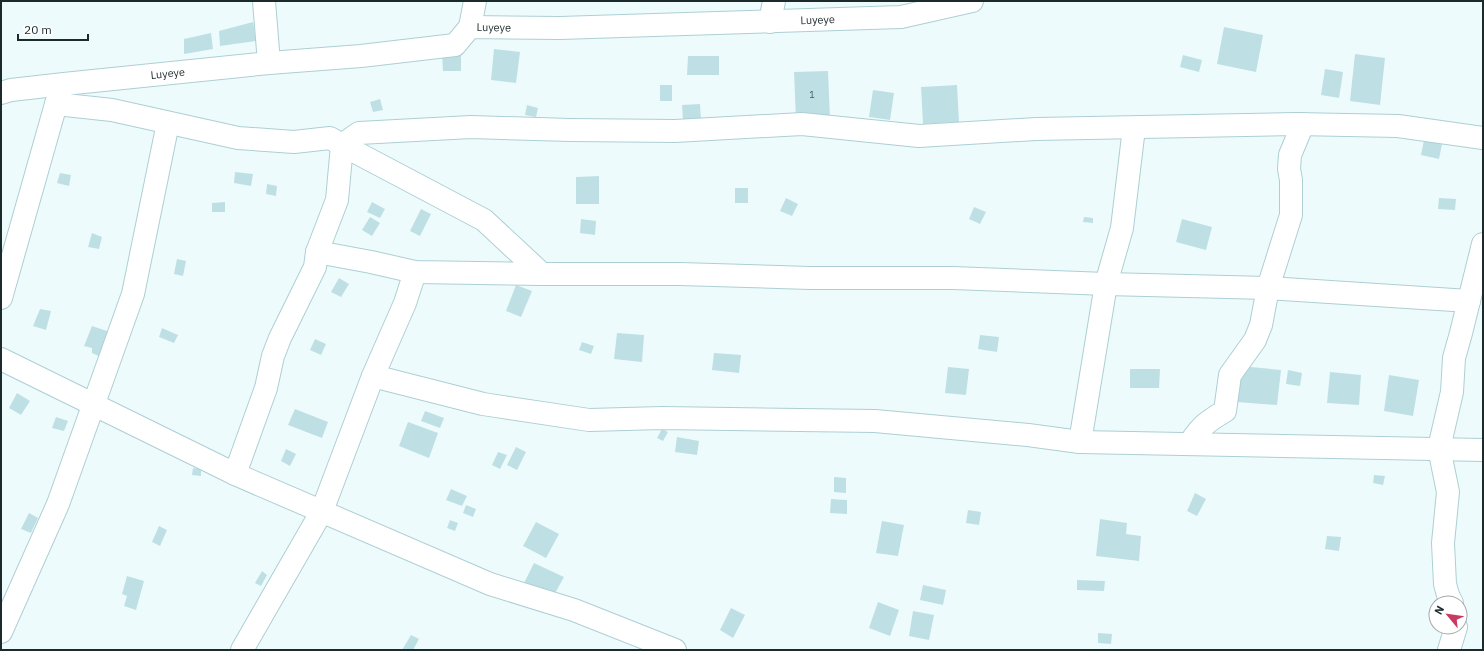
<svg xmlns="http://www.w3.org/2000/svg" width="1484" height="651" viewBox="0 0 1484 651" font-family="'IBM Plex Sans',sans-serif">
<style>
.building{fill:#bee0e5}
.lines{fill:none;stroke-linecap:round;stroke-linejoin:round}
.minor-casing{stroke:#adcfd4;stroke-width:24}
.tertiary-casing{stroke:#adcfd4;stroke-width:24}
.minor{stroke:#fff;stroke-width:22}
.tertiary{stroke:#fff;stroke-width:22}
.labels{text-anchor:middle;stroke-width:3;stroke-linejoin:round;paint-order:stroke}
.number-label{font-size:9px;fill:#44585a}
.street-label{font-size:11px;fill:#1c2a2b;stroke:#fff}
</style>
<rect width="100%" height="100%" fill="#eefbfd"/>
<g class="building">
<polygon points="253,22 256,41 220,46 219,31"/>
<polygon points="1224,27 1263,35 1256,72 1217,64"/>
<polygon points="211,33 213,49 184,54 184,39"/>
<polygon points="494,49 520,52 516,83 491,80"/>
<polygon points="461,53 461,71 443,71 442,54"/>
<polygon points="1355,54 1385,58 1380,105 1350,101"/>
<polygon points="1183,55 1202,60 1199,72 1180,67"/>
<polygon points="688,56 719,56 719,75 687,75"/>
<polygon points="1325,69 1343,72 1339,98 1321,95"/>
<polygon points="828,71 830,119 796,120 794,72"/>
<rect x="660" y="85" width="12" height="16"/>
<polygon points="957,85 959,122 923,124 921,87"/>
<polygon points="873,90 894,93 890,120 869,117"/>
<polygon points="380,99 383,110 373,112 370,102"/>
<polygon points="700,104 701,120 683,121 682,105"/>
<polygon points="527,105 538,108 536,117 525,115"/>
<polygon points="1424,140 1442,144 1439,159 1421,155"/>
<polygon points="235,172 253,174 251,186 234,183"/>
<polygon points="60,173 71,175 69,186 57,183"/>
<polygon points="599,176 599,204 576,204 576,177"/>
<polygon points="267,184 277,186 276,196 266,194"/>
<rect x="735" y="188" width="13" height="15"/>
<polygon points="786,198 798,204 792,216 780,211"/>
<polygon points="1439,198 1456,199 1455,210 1438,209"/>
<polygon points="225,202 225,212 212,212 212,203"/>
<polygon points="372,202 385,209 380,218 367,212"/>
<polygon points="974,207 986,212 980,224 969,219"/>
<polygon points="421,209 431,214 420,236 410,231"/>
<polygon points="370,217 380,223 372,236 362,230"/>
<polygon points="1084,217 1093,218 1093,223 1083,222"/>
<polygon points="581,219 596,221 595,235 580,233"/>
<polygon points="1182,219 1212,227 1206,250 1176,242"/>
<polygon points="92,233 102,237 99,249 88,247"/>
<polygon points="177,259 186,261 183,276 174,274"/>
<polygon points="339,278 349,284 341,297 331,292"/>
<polygon points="516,285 532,291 521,317 506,311"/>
<polygon points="40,309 51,311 46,330 33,326"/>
<polygon points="92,326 110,332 101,357 92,353 92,348 84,346"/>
<polygon points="162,328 178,335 174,343 159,337"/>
<polygon points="617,333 644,335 642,362 614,359"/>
<polygon points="980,335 999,337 997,352 978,349"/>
<polygon points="315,339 326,344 321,355 310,350"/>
<polygon points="582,342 594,346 591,354 579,350"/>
<polygon points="714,353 741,355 739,373 712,370"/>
<polygon points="1240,366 1281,370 1277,405 1237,402"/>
<polygon points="948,367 969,369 966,395 945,393"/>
<polygon points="1130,369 1160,369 1159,388 1130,388"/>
<polygon points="1288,370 1302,373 1300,386 1286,384"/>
<polygon points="1330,372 1361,375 1359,405 1327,403"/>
<polygon points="1389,375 1419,380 1413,416 1384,411"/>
<polygon points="17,393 30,401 21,415 9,408"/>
<polygon points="295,409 328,422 322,438 288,425"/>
<polygon points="425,411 444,418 440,428 421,421"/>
<polygon points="56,417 68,421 64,431 52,428"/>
<polygon points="408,422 438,433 429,458 399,446"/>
<polygon points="662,429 668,432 663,441 657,438"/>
<polygon points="677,437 699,441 697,455 675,452"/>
<polygon points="516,447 526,452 517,470 507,465"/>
<polygon points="286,449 296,454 290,466 281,461"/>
<polygon points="498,452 507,455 500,469 492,465"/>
<polygon points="193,468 201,469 201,476 192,475"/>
<polygon points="1374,475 1385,476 1383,485 1373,483"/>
<polygon points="834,477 846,478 846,493 834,492"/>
<polygon points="451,489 467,496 462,506 446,500"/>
<polygon points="1195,493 1206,499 1197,516 1187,511"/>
<polygon points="831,499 847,500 847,514 830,513"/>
<polygon points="466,505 476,509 473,517 463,513"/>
<polygon points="968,510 981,512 979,525 966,523"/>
<polygon points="29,513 38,518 31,533 21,529"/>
<polygon points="1100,519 1127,523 1126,534 1141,536 1139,561 1096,556"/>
<polygon points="450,520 458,523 455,531 447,528"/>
<polygon points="882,521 904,525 898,556 876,553"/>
<polygon points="536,522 559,534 546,558 523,546"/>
<polygon points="159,526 167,530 160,546 152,542"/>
<polygon points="1327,536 1341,537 1339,551 1325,549"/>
<polygon points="534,563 564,577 553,597 524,583"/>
<polygon points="262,571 267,575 261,586 255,583"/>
<polygon points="127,576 144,581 136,610 124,606 127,596 122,594"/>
<polygon points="1077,580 1105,581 1104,591 1077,590"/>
<polygon points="923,585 946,590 943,605 920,600"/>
<polygon points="878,602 899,610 890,636 869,628"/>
<polygon points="731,608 745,615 733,638 720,630"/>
<polygon points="913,611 934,615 929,640 909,636"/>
<polygon points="1098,633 1112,634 1111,644 1098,643"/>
<polygon points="411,635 419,639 413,650 402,650"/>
</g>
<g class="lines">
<defs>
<g id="minor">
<polyline points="264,1 269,63"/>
<polyline points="770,22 774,1"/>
<polyline points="470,27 475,1"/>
<polyline points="56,104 112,110 238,138 294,142 330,138 342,145 359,133 471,127 570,130 675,131 802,124 919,136 1036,129 1296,124 1398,126 1483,138"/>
<polyline points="317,252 371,262 415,272 542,274 680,274 810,278 953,278 1106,284 1268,288 1469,301"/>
<polyline points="1,298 56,104 61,90"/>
<polyline points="1,359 235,474 490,584 574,610 675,650"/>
<polyline points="373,376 483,404 589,420 662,418 875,421 1028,435 1080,442 1483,450"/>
<polyline points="1080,442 1106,284 1122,228 1134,128"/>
<path d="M1190,443c11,-17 18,-22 35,-32l5,-36 25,-35 6,-15 7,-37 23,-73v-35l-2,-11 1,-14 13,-31"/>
<polyline points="235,474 266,388 273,356 280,338 315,267 317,252 337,200 342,145 484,220 542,274"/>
<polyline points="1452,603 1448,595 1445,584 1443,543 1448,492 1439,448 1452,392 1454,358 1461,333 1483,244"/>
<polyline points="1,632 58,504 133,294 168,123"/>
<polyline points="242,650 322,511 373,376 405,303 415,272"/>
<polyline points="1449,650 1456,627"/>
</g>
<g id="tertiary">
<path id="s1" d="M1,93l10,-3 53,-6 205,-21 92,-7 94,-11 15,-18 90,1 341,-11 71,-16"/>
</g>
</defs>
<use href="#minor" class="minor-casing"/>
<use href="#tertiary" class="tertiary-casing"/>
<use href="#minor" class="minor"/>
<use href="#tertiary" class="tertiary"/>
</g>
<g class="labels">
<g class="number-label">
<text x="812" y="98">1</text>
</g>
<g class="street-label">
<text dy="4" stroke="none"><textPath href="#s1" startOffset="828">Luyeye</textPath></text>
<text dy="4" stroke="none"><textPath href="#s1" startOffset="504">Luyeye</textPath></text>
<text dy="4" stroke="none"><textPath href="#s1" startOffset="168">Luyeye</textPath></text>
</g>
</g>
<rect width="1484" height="651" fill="none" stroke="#1c2a2b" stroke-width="4"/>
<g transform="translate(1448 615) rotate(299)"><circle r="19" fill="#ffffff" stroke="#a4aaaa"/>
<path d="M0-3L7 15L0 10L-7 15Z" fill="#c83a62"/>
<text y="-6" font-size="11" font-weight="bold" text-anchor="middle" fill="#1c2a2b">N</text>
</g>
<path d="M18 34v6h70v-6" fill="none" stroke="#1c2a2b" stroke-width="2"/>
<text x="24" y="34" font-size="12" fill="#1c2a2b" stroke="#ffffff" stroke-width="3" paint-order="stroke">20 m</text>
</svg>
